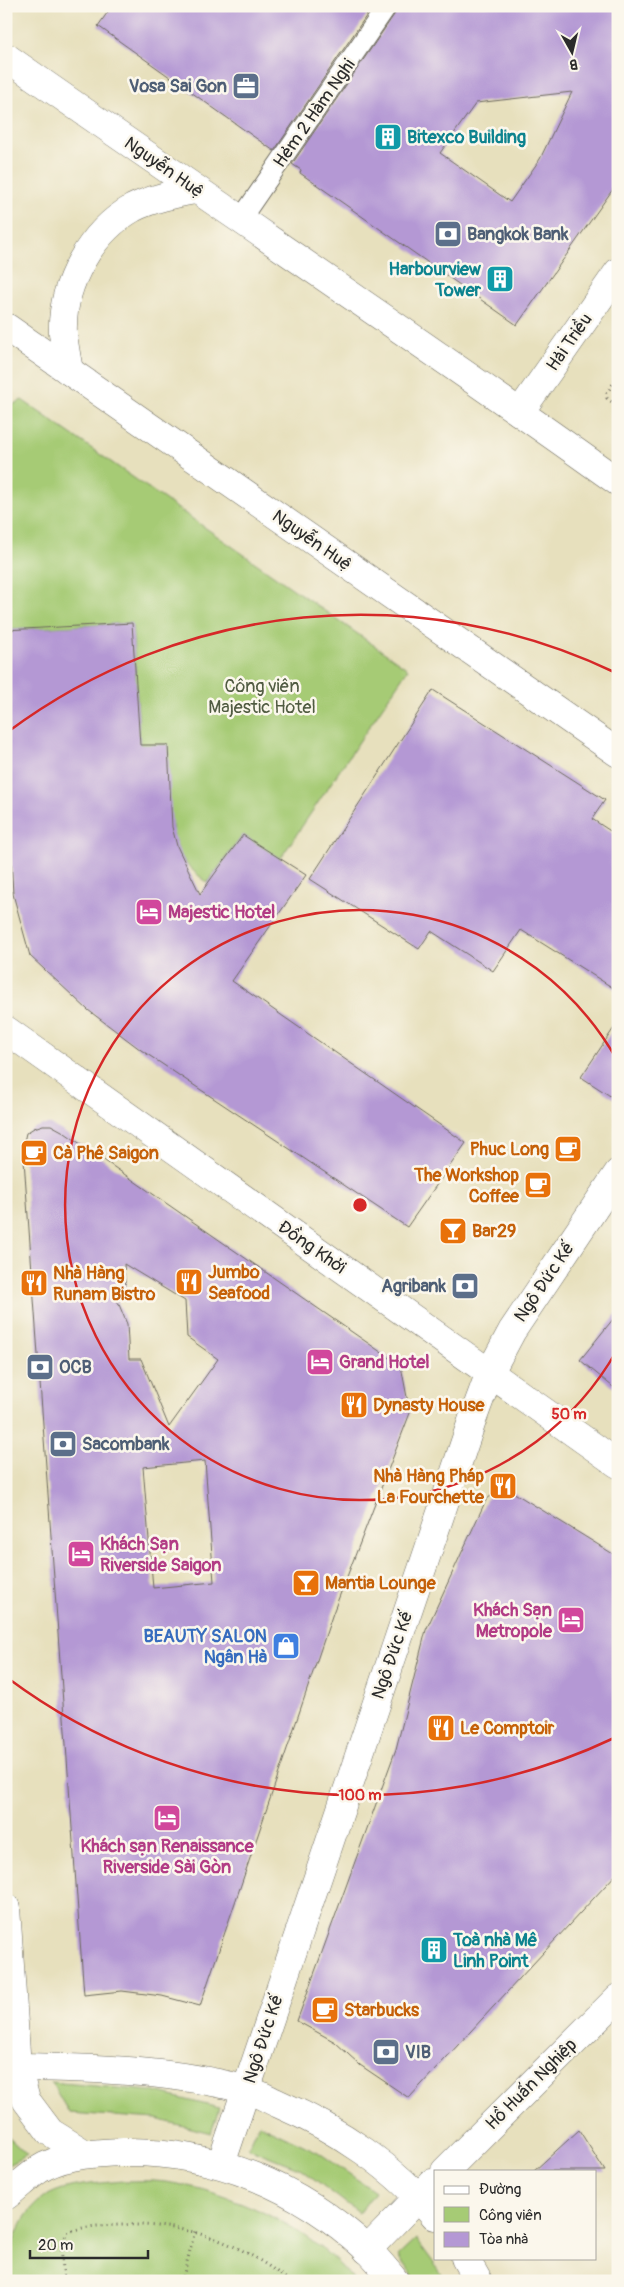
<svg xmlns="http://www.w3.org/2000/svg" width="624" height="2287" viewBox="0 0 624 2287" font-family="Pangolin,sans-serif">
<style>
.green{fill:#a6cb75;stroke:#687b50}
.building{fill:#b498d4;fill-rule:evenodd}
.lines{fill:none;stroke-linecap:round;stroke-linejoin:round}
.lane-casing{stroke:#6d6a5e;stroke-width:21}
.street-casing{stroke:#6d6a5e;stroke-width:29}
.secondary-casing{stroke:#6d6a5e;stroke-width:29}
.primary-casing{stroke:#6d6a5e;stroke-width:29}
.path{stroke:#6d6a5e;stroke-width:3;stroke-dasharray:1 4;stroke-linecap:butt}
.lane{stroke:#fff;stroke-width:19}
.street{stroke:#fff;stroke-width:28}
.secondary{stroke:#fff;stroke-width:28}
.primary{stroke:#fff;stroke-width:28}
.ring{fill:none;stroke:#d62828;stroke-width:2.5}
.labels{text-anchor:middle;stroke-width:5;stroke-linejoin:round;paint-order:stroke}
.service-label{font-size:18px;font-weight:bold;fill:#4e5e75;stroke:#fbf7ec;text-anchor:start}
.street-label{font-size:18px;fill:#2b2b2b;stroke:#fbf7ec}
.culture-label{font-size:18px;font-weight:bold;fill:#0d838f;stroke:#fbf7ec;text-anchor:start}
.park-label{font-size:18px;fill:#505b41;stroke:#fbf7ec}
.hotel-label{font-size:18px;font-weight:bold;fill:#b23c85;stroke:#fbf7ec;text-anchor:start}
.food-label{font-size:18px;font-weight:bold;fill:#c56008;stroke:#fbf7ec;text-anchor:start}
.shop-label{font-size:18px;font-weight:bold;fill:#366cbe;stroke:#fbf7ec;text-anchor:end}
.centre{fill:#d62828;stroke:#fbf7ec;stroke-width:2.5}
.ring-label{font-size:15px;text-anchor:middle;font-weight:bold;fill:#d62828;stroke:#fbf7ec;stroke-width:5;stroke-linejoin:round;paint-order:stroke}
</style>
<rect width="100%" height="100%" fill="#fbf7ec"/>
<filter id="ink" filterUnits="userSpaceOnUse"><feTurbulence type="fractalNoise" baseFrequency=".02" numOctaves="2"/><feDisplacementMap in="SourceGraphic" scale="10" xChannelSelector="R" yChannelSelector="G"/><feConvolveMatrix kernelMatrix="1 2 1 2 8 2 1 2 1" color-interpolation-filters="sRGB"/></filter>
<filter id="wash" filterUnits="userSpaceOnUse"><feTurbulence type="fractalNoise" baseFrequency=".0096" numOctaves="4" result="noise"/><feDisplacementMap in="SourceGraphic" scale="20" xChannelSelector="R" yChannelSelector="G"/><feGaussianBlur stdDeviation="1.12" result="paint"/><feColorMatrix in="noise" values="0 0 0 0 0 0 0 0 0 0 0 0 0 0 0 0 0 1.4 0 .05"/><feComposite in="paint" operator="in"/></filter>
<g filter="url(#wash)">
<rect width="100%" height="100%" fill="#e7e0bd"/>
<g class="green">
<path d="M22,400l386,269 -128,190 -37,-24 -36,48c-7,-7 -16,-13 -22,-21 -20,-25 -15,-86 -17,-117h-28l-8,-122 -126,7v-222z"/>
<polygon points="51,2082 151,2091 219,2108 211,2133 156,2119 69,2113"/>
<polygon points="259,2124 318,2152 375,2192 359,2213 301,2169 248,2148"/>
<polygon points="6,2135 27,2155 6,2166"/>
<path d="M123,2181c13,0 28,-1 42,1 64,8 149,47 189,99h-346c-1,-18 3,-36 11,-52 21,-47 59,-43 104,-48z"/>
<polygon points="416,2239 447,2281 416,2281 398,2256"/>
</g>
<g id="blocks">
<g class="building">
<polygon points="112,6 373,6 274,151 98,26"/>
<path d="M398,6h220v176l-101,143 -217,-152 1,-3 -9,-6 104,-152zM572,92l-32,67 -30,43 -70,-49 36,-50z"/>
<polygon points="132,623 140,745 168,745 172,827 177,846 200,894 243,835 306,875 232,981 466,1143 407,1227 141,1050 88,1010 30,956 13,894 6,768 6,630"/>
<polygon points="433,690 605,800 592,819 618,836 618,991 521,930 493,971 431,931 419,949 310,879"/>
<polygon points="618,1022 618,1101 581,1077"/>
<path d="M43,1125h8l11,6 339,235 9,47 -77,200 -133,393 -38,-10 -40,-5 -38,4 -61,-849 3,-13 8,-5zM124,1264l61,37 2,36 31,22 -49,68 -28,-68h-12l-2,-35 -16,-39 15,10zM205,1461l9,121 -61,6 -10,-121z"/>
<polygon points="618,1313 618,1391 580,1360"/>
<polygon points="503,1486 618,1557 618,1872 409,2098 360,2065 335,2042 297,2021 396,1749 426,1630 486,1500"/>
<polygon points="579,2130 605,2171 534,2171"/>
</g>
</g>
</g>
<g filter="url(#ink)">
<use href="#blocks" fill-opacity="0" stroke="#6d6a5e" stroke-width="1"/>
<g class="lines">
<defs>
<polyline id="lane" points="240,220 387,6"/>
<g id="street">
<polyline points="520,412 618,272"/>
<path d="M17,2067c77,1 153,3 227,22 12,3 24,10 35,15 58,25 116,63 156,112"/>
<polyline points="221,2164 473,1418 490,1372 512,1331 618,1173"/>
<polyline points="445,2171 618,1998"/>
<polyline points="367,2250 432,2183"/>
<polyline points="465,2258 478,2281"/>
</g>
<g id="secondary">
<path d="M6,57c203,143 410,280 612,425"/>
<polyline points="6,327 618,753"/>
<path d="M69,371c-2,-13 -5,-26 -6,-38 -2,-49 28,-101 70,-125 20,-10 41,-14 62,-18"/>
<polyline points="6,1030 618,1464"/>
</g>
<g id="primary">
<polyline points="6,1908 17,2067 26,2100 50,2132 84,2153"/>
<path d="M6,2196c12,-9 25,-23 39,-30 25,-12 51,-13 78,-14 92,-1 176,34 244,97 10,10 19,21 28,32"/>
</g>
</defs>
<use href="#lane" class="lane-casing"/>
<use href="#street" class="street-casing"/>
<use href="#secondary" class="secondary-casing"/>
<use href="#primary" class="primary-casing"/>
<g class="path">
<polyline points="618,376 607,393 607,398 618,407"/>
<path d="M64,2281l-3,-35 6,-13c18,-8 34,-7 53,-8 66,-2 117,15 169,56"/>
<polyline points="182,2281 195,2231"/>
</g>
<use href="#lane" class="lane"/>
<use href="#street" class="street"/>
<use href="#secondary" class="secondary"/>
<use href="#primary" class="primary"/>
</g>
</g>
<g class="ring">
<path d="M617 1350A295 295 0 1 1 617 1060"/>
<path d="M614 1738A590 590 0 0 1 9 1679M9 731A590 590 0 0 1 614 672"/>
</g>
<defs>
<symbol id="office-square" viewBox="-11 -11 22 22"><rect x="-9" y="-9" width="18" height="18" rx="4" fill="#5c6f8a" stroke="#fbf7ec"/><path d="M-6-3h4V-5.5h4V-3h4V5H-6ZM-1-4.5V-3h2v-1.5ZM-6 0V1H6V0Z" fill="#fff"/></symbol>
<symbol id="building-square" viewBox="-11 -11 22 22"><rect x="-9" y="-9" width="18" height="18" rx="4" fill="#0f9aa8" stroke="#fbf7ec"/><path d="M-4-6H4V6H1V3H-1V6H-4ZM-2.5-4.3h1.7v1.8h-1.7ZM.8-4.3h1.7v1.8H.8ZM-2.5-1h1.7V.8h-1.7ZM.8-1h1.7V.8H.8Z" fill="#fff"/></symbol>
<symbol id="bank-square" viewBox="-11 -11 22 22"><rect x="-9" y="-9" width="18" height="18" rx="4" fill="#5c6f8a" stroke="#fbf7ec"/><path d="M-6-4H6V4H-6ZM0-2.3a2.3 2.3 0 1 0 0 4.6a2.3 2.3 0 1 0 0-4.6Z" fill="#fff"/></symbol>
<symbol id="hotel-square" viewBox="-11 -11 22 22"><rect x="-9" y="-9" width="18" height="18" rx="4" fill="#d1479c" stroke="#fbf7ec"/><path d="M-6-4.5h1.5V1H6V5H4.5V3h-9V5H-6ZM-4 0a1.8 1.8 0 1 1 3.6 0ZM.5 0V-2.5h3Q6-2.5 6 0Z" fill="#fff"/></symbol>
<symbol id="cafe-square" viewBox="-11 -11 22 22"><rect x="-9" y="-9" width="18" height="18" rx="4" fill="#e8710a" stroke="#fbf7ec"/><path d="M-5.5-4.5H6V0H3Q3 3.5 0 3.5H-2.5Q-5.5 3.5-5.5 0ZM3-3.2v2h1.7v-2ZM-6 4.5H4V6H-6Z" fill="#fff"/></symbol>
<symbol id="bar-square" viewBox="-11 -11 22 22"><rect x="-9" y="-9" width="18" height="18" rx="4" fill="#e8710a" stroke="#fbf7ec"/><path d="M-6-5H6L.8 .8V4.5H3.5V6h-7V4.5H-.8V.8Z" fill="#fff"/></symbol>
<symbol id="restaurant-square" viewBox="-11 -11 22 22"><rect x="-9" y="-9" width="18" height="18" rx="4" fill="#e8710a" stroke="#fbf7ec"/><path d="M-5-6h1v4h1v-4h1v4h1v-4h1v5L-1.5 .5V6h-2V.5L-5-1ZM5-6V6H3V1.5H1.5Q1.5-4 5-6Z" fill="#fff"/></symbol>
<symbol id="shop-square" viewBox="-11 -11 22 22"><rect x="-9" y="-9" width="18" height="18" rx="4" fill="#3f7fe0" stroke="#fbf7ec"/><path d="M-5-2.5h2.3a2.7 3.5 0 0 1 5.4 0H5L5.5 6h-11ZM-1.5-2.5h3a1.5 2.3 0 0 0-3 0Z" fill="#fff"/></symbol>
</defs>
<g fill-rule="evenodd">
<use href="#office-square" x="230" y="70" width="32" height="32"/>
<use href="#building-square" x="372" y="121" width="32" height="32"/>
<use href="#bank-square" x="432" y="218" width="32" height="32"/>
<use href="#building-square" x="484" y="263" width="32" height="32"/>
<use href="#hotel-square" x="133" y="896" width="32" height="32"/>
<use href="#cafe-square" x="552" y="1133" width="32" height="32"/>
<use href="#cafe-square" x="18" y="1137" width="32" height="32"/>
<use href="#cafe-square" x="522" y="1169" width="32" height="32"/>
<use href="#bar-square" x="437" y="1215" width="32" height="32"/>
<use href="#restaurant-square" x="173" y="1266" width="32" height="32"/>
<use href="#restaurant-square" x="18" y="1267" width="32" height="32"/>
<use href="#bank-square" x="449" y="1270" width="32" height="32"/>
<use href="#hotel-square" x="304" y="1346" width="32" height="32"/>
<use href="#bank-square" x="24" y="1351" width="32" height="32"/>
<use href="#restaurant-square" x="338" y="1389" width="32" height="32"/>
<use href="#bank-square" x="47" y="1428" width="32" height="32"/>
<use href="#restaurant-square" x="487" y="1470" width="32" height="32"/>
<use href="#hotel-square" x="65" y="1538" width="32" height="32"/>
<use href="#bar-square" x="290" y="1567" width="32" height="32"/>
<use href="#hotel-square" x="555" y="1604" width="32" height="32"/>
<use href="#shop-square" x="270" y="1630" width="32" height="32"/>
<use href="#restaurant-square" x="425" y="1712" width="32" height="32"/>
<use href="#hotel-square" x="151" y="1802" width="32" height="32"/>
<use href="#building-square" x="418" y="1934" width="32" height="32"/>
<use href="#cafe-square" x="309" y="1994" width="32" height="32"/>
<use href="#bank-square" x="370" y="2036" width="32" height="32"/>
</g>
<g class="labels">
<g class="service-label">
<text x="227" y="92" text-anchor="end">Vosa Sai Gon</text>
<text x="467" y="240">Bangkok Bank</text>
<text x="446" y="1292" text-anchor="end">Agribank</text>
<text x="59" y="1373">OCB</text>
<text x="82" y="1450">Sacombank</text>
<text x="405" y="2058">VIB</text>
</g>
<g class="street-label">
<text transform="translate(314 113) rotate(-55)" y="6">Hẻm 2 Hàm Nghi</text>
<text transform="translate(164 167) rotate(35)" y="6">Nguyễn Huệ</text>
<text transform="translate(569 342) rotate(-55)" y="6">Hải Triều</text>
<text transform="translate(312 540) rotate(35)" y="6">Nguyễn Huệ</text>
<text transform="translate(312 1247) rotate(35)" y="6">Ðồng Khởi</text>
<text transform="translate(544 1282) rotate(-56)" y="6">Ngô Ðức Kế</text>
<text transform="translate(392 1655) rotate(-71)" y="6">Ngô Ðức Kế</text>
<text transform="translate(263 2039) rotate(-72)" y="6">Ngô Ðức Kế</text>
<text transform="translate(531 2084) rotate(-45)" y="6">Hồ Huấn Nghiệp</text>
</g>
<g class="culture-label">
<text x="407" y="143">Bitexco Building</text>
<text x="481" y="275" text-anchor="end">Harbourview<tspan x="481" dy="21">Tower</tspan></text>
<text x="453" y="1946">Toà nhà Mê<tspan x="453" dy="21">Linh Point</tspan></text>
</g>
<g class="park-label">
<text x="262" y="692">Công viên<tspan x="262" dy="21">Majestic Hotel</tspan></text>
</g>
<g class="hotel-label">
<text x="168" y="918">Majestic Hotel</text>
<text x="339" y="1368">Grand Hotel</text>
<text x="100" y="1550">Khách Sạn<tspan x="100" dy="21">Riverside Saigon</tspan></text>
<text x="552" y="1616" text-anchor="end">Khách Sạn<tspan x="552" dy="21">Metropole</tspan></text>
<text x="167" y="1852" text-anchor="middle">Khách sạn Renaissance<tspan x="167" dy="21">Riverside Sài Gòn</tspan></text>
</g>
<g class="food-label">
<text x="549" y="1155" text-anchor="end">Phuc Long</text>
<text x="53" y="1159">Cà Phê Saigon</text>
<text x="519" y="1181" text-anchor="end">The Workshop<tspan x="519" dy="21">Coffee</tspan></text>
<text x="472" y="1237">Bar29</text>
<text x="208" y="1278">Jumbo<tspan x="208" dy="21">Seafood</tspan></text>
<text x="53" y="1279">Nhà Hàng<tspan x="53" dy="21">Runam Bistro</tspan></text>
<text x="373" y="1411">Dynasty House</text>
<text x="484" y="1482" text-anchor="end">Nhà Hàng Pháp<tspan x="484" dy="21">La Fourchette</tspan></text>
<text x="325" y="1589">Mantia Lounge</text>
<text x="460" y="1734">Le Comptoir</text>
<text x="344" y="2016">Starbucks</text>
</g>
<g class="shop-label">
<text x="267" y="1642">BEAUTY SALON<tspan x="267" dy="21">Ngân Hà</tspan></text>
</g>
</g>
<circle cx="360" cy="1205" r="8" class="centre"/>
<g class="ring-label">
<text x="569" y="1419">50 m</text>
<text x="360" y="1800">100 m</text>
</g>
<rect width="624" height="2287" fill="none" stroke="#fbf7ec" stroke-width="25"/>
<rect x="434" y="2170" width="162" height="90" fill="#fbf7ec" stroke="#a8a59f"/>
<rect x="444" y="2186" width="25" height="8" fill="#ffffff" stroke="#a8a59f"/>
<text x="479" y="2194" font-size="15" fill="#2b2b2b">Đường</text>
<rect x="444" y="2207" width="25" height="15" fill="#a6cb75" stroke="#a8a59f"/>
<text x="479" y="2220" font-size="15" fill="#2b2b2b">Công viên</text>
<rect x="444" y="2232" width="25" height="15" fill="#b498d4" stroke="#a8a59f"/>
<text x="479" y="2244" font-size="15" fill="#2b2b2b">Tòa nhà</text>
<g transform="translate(572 52) rotate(172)" stroke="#fbf7ec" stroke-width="4" paint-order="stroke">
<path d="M0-4L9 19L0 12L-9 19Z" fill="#2b2b2b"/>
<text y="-8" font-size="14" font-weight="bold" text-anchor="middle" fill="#2b2b2b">B</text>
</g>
<path d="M30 2250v8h118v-8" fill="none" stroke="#2b2b2b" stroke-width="2.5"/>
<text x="38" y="2250" font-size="15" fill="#2b2b2b" stroke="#fbf7ec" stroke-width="4" paint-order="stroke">20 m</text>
</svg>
